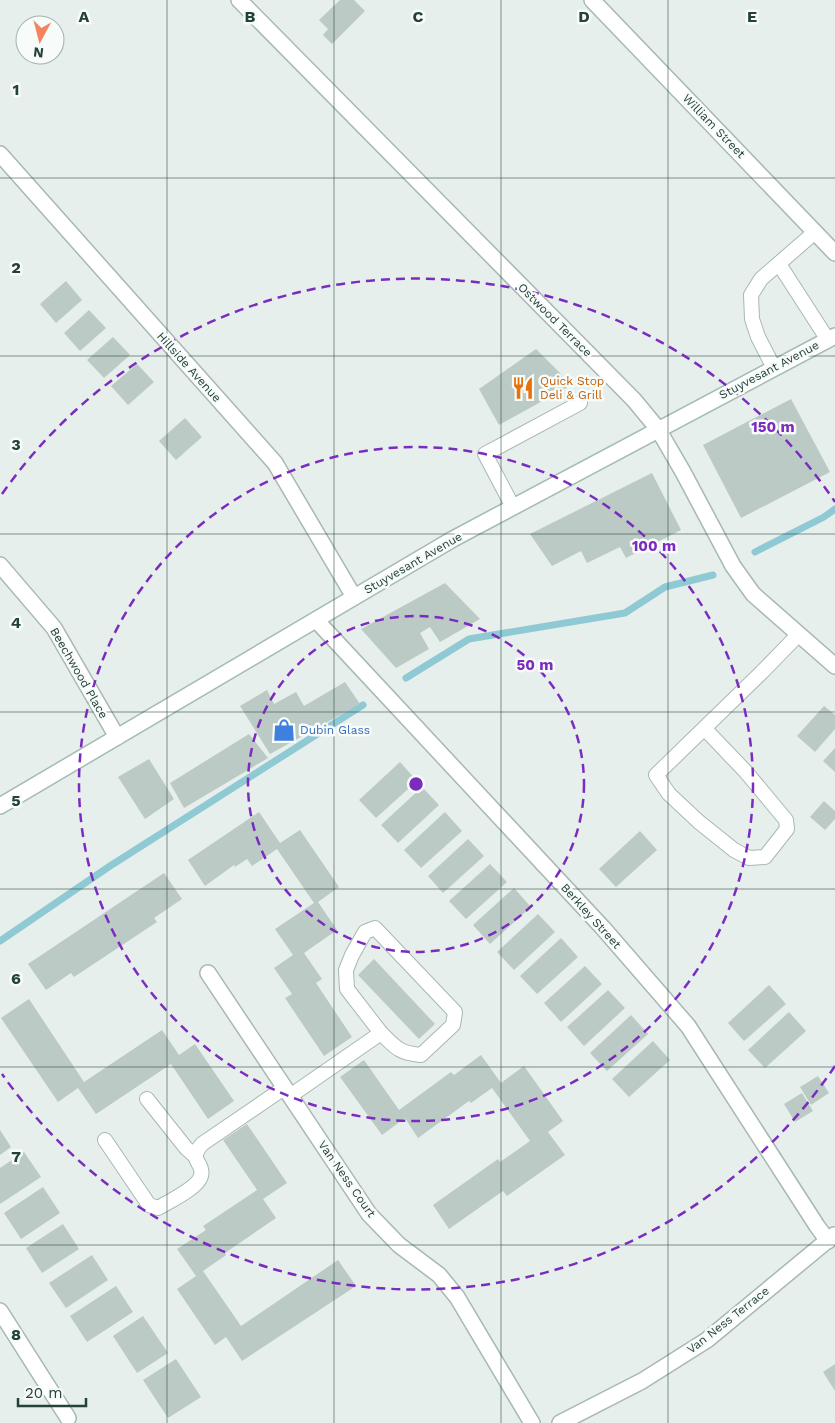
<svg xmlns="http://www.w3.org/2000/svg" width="835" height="1423" viewBox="0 0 835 1423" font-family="'Work Sans',sans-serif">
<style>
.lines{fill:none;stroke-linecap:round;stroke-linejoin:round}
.stream{stroke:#8ec9d4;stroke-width:7}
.building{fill:#bbcac4}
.service-casing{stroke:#a8b8b2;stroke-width:16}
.minor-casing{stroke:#a8b8b2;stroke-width:18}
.secondary-casing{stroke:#a4bbb3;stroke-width:18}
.service{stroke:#fff;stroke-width:14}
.minor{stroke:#fff;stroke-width:15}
.secondary{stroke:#fff;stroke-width:15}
.grid{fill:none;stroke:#24423a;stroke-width:1;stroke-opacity:0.55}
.ring{fill:none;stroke:#7b2cbf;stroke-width:2.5;stroke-dasharray:9 6}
.labels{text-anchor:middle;stroke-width:5;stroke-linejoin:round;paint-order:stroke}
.street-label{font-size:12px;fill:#24423a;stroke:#f7fbf9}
.food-label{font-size:12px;fill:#c56008;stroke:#f7fbf9;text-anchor:start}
.shop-label{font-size:12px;fill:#366cbe;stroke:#f7fbf9;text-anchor:start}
.grid-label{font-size:16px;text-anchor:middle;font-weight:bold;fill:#24423a;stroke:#f7fbf9;stroke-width:5;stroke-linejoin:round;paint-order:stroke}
.centre{fill:#7b2cbf;stroke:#f7fbf9;stroke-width:2.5}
.ring-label{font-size:15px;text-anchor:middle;font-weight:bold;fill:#7b2cbf;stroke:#f7fbf9;stroke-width:5;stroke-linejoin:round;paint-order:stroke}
</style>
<rect width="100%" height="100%" fill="#e6efeb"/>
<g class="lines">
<g class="stream">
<polyline points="755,552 824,517 835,509"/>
<polyline points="406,678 469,639 625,613 665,587 713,575"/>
<polyline points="0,941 110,866 363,705"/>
</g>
</g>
<g class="building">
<polygon points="340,0 354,0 365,11 332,44 323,35 328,29 319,20"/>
<polygon points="66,281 82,300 56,323 40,304"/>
<polygon points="89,310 106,328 80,351 64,333"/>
<polygon points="113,337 130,355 104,378 87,360"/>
<polygon points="536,349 560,373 568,387 499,425 479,389"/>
<polygon points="137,364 154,382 128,405 111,386"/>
<polygon points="791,399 830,472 741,518 703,445"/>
<polygon points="185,418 202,437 176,460 159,441"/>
<polygon points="652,473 681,530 626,558 620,547 587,563 581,551 552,566 530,534"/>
<polygon points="445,583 480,619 440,642 430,627 420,633 429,649 396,668 361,629"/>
<polygon points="345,682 360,704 270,754 240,706 267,690 274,704 296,692 304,706"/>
<polygon points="824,706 835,715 835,729 815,752 797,736"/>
<polygon points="249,734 268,758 184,808 170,783"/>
<polygon points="835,748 835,772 823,761"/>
<polygon points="149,759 174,799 145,819 118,777"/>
<polygon points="400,762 417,781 376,818 359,800"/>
<polygon points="422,787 439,805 398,843 381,825"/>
<polygon points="824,801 835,811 835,819 825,830 810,817"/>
<polygon points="259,812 280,843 300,830 339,887 318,902 337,930 304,953 322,979 316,983 352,1037 324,1056 285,998 292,994 274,968 293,955 275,929 314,903 277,849 252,866 247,859 235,867 234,865 205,886 188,860"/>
<polygon points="445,812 462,831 421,868 404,850"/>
<polygon points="640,831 657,850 616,887 599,869"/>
<polygon points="468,839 484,856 443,893 428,876"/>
<polygon points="490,864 507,882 466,919 449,901"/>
<polygon points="164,873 182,899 154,918 157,922 74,977 71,973 46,990 28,964"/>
<polygon points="514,888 531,907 490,944 473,925"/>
<polygon points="538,914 555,932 514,970 497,952"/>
<polygon points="561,938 578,957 537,994 520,976"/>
<polygon points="374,959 435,1024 419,1039 358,975"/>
<polygon points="585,966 602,984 561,1022 544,1003"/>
<polygon points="769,985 786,1004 744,1041 728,1023"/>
<polygon points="608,990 625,1008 584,1046 567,1027"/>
<polygon points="29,999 84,1082 162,1030 179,1055 195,1044 234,1101 208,1119 171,1064 96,1114 78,1088 58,1102 1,1018"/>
<polygon points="789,1012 806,1031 765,1068 748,1050"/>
<polygon points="631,1015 648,1034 607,1071 590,1053"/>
<polygon points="653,1041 670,1060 629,1097 612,1079"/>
<polygon points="481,1055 501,1083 524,1066 563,1121 548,1132 565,1155 507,1196 503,1191 449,1229 433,1205 498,1159 500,1162 530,1141 492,1088 471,1103 469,1101 418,1138 405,1118 382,1135 340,1077 364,1060 399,1110 451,1072 454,1075"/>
<polygon points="818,1076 829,1093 811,1105 800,1087"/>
<polygon points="802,1093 813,1111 795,1122 784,1104"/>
<polygon points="247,1124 287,1183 263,1199 276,1218 225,1253 226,1255 203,1271 241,1326 338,1260 356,1286 242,1361 226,1337 215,1345 177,1289 196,1276 177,1249 206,1230 203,1226 257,1190 223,1140"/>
<polygon points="0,1130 11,1147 0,1155"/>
<polygon points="24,1152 41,1177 0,1204 0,1168"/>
<polygon points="43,1187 60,1213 21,1239 4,1213"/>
<polygon points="63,1224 79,1249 42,1273 26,1248"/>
<polygon points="92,1255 108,1280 66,1308 49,1283"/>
<polygon points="116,1286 133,1312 87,1342 70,1316"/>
<polygon points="143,1316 168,1353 137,1373 113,1336"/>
<polygon points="176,1359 201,1397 168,1418 143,1380"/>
<polygon points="835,1364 835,1391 823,1372"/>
</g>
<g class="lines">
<defs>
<g id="service">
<polyline points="779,264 828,340"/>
<polyline points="774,368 758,337 752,319 751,295 761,279 815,232"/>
<polyline points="513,507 485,454 580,403"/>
<polyline points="705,729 746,772 786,820 787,829 765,857 749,858 734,850 699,822 669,794 656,775 762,672 799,634"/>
<path d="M290,1096l91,-63c15,15 18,20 40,22l32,-30 2,-13 -80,-84 -10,4 -13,23 -6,15 1,19 34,44"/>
<polyline points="147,1099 186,1148 195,1156"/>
<path d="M105,1140l44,65 9,3c10,-6 40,-20 43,-32 4,-14 -14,-14 1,-32l82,-56"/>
</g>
<g id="minor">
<polyline points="239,0 634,400 658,429 683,472 733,566 753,594 835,666"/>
<polyline points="592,0 835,253"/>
<polyline points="0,154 275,463 354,597"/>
<polyline points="0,565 54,628 117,737"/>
<polyline points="316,620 603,928 688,1026 817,1226 828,1241"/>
<polyline points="208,973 369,1214 399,1245 439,1275 457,1297 532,1423"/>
<polyline points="0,1311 68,1418"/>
<polyline points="560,1423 642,1381 707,1340 834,1235"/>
</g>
<polyline id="secondary" points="0,806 453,539 835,336"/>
</defs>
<use href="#service" class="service-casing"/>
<use href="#minor" class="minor-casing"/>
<use href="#secondary" class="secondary-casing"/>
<use href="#service" class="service"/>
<use href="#minor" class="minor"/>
<use href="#secondary" class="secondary"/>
</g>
<path class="grid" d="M167,0v1423M334,0v1423M501,0v1423M668,0v1423M0,178h835M0,356h835M0,534h835M0,712h835M0,889h835M0,1067h835M0,1245h835"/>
<g class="ring">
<circle cx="416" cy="784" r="168"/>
<circle cx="416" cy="784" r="337"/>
<path d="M835 1066A505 505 0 0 1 2 1074M2 494A505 505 0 0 1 835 502"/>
</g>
<defs>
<symbol id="restaurant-bare" viewBox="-9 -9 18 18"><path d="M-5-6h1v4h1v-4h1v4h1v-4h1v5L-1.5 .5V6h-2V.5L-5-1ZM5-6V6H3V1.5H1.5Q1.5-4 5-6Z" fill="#e8710a" stroke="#f7fbf9" stroke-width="2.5" paint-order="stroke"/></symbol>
<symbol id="shop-bare" viewBox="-9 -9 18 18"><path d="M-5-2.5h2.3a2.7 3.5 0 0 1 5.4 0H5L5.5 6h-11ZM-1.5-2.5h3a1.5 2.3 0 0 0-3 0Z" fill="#3f7fe0" stroke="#f7fbf9" stroke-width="2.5" paint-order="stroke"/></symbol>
</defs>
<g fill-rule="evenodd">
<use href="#restaurant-bare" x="507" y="372" width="32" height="32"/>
<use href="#shop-bare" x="268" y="714" width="32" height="32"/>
</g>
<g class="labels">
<g class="street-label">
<text transform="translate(714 126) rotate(46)" y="4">William Street</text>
<text transform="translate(555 320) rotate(45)" y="4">Ostwood Terrace</text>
<text transform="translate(189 367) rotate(48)" y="4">Hillside Avenue</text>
<text transform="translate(769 370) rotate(-28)" y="4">Stuyvesant Avenue</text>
<text transform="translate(413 563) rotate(-30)" y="4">Stuyvesant Avenue</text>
<text transform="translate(79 673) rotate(60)" y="4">Beechwood Place</text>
<text transform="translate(591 916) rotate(48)" y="4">Berkley Street</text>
<text transform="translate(347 1179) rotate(55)" y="4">Van Ness Court</text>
<text transform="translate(728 1320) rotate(-38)" y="4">Van Ness Terrace</text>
</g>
<g class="food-label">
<text x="540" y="385">Quick Stop<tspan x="540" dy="14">Deli &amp; Grill</tspan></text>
</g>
<g class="shop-label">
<text x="300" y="734">Dubin Glass</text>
</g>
</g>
<g class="grid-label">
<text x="84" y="22">A</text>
<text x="250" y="22">B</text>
<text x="418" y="22">C</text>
<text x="584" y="22">D</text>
<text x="752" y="22">E</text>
<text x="16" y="95">1</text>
<text x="16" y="273">2</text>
<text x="16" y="450">3</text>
<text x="16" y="628">4</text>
<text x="16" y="806">5</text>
<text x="16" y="984">6</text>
<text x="16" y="1162">7</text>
<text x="16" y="1340">8</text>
</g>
<circle cx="416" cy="784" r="8" class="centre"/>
<g class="ring-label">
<text x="773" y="432">150 m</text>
<text x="654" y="551">100 m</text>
<text x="535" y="670">50 m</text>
</g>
<g transform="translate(40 40) rotate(187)"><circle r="24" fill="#f7fbf9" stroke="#a3b1ad"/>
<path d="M0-4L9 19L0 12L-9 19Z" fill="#f4845f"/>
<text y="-8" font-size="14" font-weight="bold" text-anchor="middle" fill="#24423a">N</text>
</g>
<path d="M18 1398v8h68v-8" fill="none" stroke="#24423a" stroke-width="2.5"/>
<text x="25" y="1398" font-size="15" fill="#24423a" stroke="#f7fbf9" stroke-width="4" paint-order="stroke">20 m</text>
</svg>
